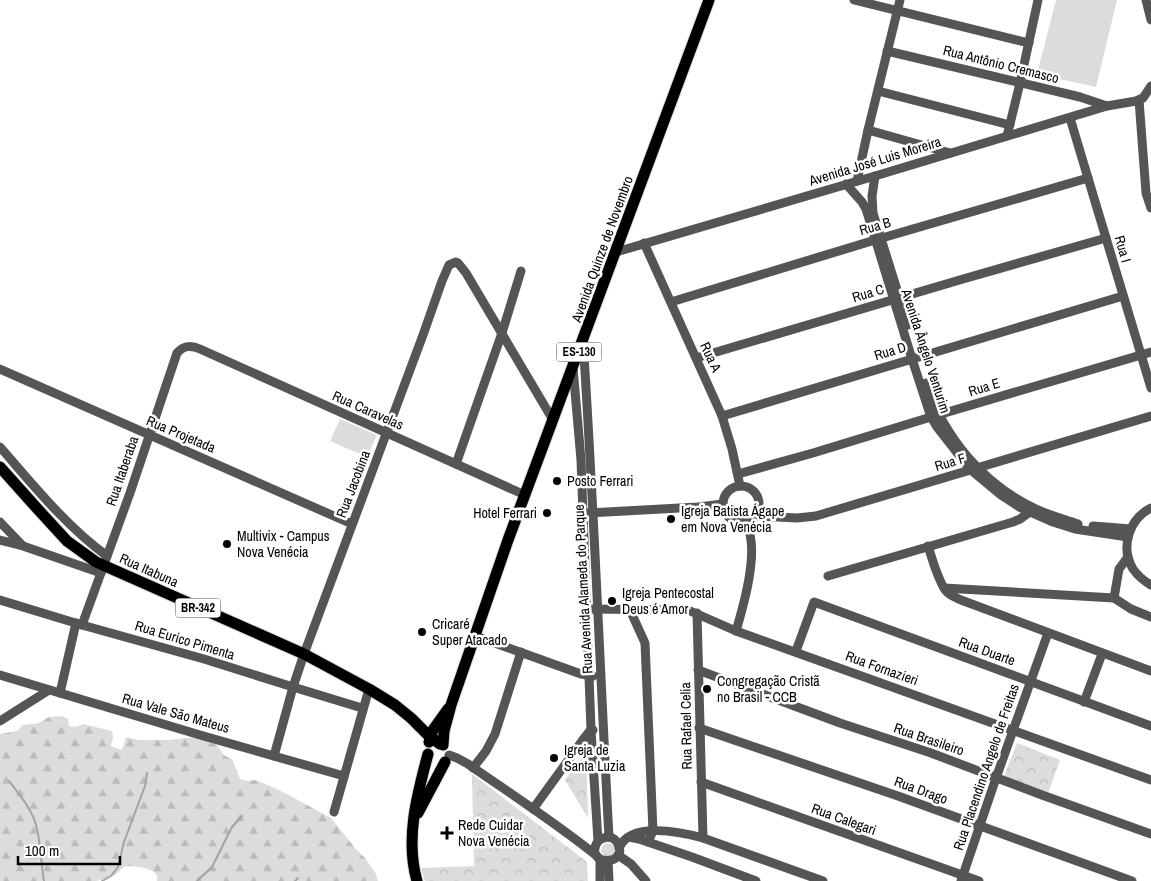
<svg xmlns="http://www.w3.org/2000/svg" width="1151" height="881" viewBox="0 0 1151 881" font-family="'Archivo Narrow',sans-serif">
<style>
.grass{fill:url(#grass-tufts)}
.forest{fill:url(#forest-firs)}
.park{fill:url(#park-crowns)}
.garden{fill:#dcdcdc}
.lines{fill:none;stroke-linecap:round;stroke-linejoin:round}
.stream{stroke:#a3a3a3;stroke-width:2}
.major-casing{stroke:#dbdbdb;stroke-width:13}
.minor{stroke:#555;stroke-width:9}
.major{stroke:#000;stroke-width:11}
.poi-dot{fill:#000;stroke:#fff;stroke-width:2}
.labels{text-anchor:middle;stroke-width:5;stroke-linejoin:round;paint-order:stroke}
.shield{fill:#fff;stroke:#4c4c4c;stroke-width:1}
.shield-label{font-size:12px;font-weight:bold;fill:#000}
.street-label{font-size:14px;fill:#000;stroke:#fff}
.poi-label{font-size:14px;fill:#000;stroke:#fff;text-anchor:start}
</style>
<defs>
<pattern id="grass-tufts" width="24" height="20" patternUnits="userSpaceOnUse" patternTransform="scale(1.25)"><rect width="24" height="20" fill="#dcdcdc"/><path d="M3 7l-1-3M5 7V3M7 7l1-3M15 17l-1-3M17 17v-4M19 17l1-3" fill="none" stroke="#bbb"/></pattern>
<pattern id="forest-firs" width="22" height="20" patternUnits="userSpaceOnUse" patternTransform="scale(1.25)"><rect width="22" height="20" fill="#dcdcdc"/><path d="M5 1l3.5 6h-7zM16 11l3.5 6h-7z" fill="#bbb"/></pattern>
<pattern id="park-crowns" width="20" height="18" patternUnits="userSpaceOnUse" patternTransform="scale(1.25)"><rect width="20" height="18" fill="#dcdcdc"/><path d="M2 6a3 3 0 1 1 6 0M12 15a3 3 0 1 1 6 0" fill="none" stroke="#bbb"/></pattern>
</defs>
<rect width="100%" height="100%" fill="#fff"/>
<circle class="grass" cx="608" cy="850" r="7"/>
<path class="forest" d="M62,716l6,3 1,7c5,2 9,0 14,-2l29,7 1,6 -2,9 11,4 4,-12 -1,-1 14,3h29l29,-3 20,8 8,11 7,3 8,20 8,2 7,-1 13,5 17,8 46,25 24,30 10,10 11,16 2,7h-221c0,-3 1,-5 -2,-8 -5,-5 -24,-8 -31,-6 -3,2 -6,6 -9,8 -6,3 -13,5 -19,6h-96v-147l17,-3 6,-6 16,-2 10,-6z"/>
<g class="park">
<polygon points="1017,743 1060,760 1047,796 1003,779"/>
<polygon points="586,751 588,818 565,780"/>
<polygon points="472,774 587,862 588,881 425,881 421,868 474,866"/>
</g>
<g class="garden">
<polygon points="1056,0 1117,0 1096,87 1037,74"/>
<polygon points="340,419 377,435 367,457 330,441"/>
</g>
<g class="lines">
<g class="stream">
<path d="M9,781c11,14 25,31 28,48 4,17 4,35 7,52"/>
<polyline points="102,881 111,876 118,867 124,842 145,786 147,773"/>
<polyline points="197,881 212,867 232,827 242,816"/>
<polyline points="295,881 298,878"/>
</g>
<defs>
<g id="major">
<polyline points="0,467 34,505 67,541 96,562 304,654 369,689 395,705 411,718 428,735 440,744"/>
<polyline points="429,742 433,730 448,709"/>
<polyline points="443,745 444,731 451,705 508,540 709,0"/>
<polyline points="418,813 445,762"/>
<path d="M417,881c-12,-42 0,-86 11,-127"/>
</g>
</defs>
<use href="#major" class="major-casing"/>
<g class="minor">
<polyline points="854,0 1029,43"/>
<polyline points="1146,0 1151,20"/>
<polyline points="887,51 1080,97 1107,106"/>
<polyline points="878,91 1010,125"/>
<polyline points="1139,100 1146,193 1151,208"/>
<polyline points="1070,118 1151,388"/>
<polyline points="868,130 950,153"/>
<polyline points="1007,136 1020,83 1038,0"/>
<polyline points="875,176 872,196 873,213 908,325"/>
<polyline points="857,181 868,130 900,0"/>
<polyline points="846,184 862,202 866,209 912,359 931,417 937,427 962,459 971,470 1001,495 1021,508 1030,512 1053,522 1075,529 1128,537"/>
<polyline points="644,243 722,416 732,449 740,486"/>
<polyline points="616,252 875,176 1107,106 1136,101 1143,98 1151,86"/>
<polyline points="671,302 875,240 1088,178"/>
<path d="M583,340c11,166 17,332 26,497"/>
<polyline points="696,358 963,279 1106,238"/>
<path d="M573,368l8,92 10,270 7,111c-16,25 31,26 20,3 -4,-9 -14,-8 -20,-3"/>
<polyline points="0,369 352,524"/>
<path d="M926,383c18,54 56,100 108,125 14,7 30,11 44,16"/>
<polyline points="722,416 1123,296"/>
<path d="M0,447c33,38 66,79 107,109"/>
<polyline points="456,464 502,333 521,271"/>
<polyline points="738,474 813,453 931,417 1151,352"/>
<circle cx="741" cy="504" r="18"/>
<path d="M1151,508c-22,11 -31,39 -18,61 5,7 11,12 18,16"/>
<polyline points="588,513 698,507 723,504"/>
<polyline points="755,516 797,518 816,516 1151,416"/>
<polyline points="0,522 22,545"/>
<polyline points="1093,526 1131,529"/>
<polyline points="0,540 23,546 101,573"/>
<path d="M928,546c4,12 11,38 19,46 4,4 10,6 14,8l190,71"/>
<polyline points="828,576 1013,522 1020,519 1034,509"/>
<polyline points="944,588 1114,598 1131,609 1151,617"/>
<polyline points="1114,598 1119,569 1128,557"/>
<polyline points="0,600 82,625 204,659 293,687 362,708"/>
<polyline points="587,609 688,610 736,631 1151,780"/>
<polyline points="630,610 645,643 653,831 648,842"/>
<polyline points="697,613 703,838"/>
<path d="M82,625l48,-132 47,-140c7,-8 14,-8 23,-4l325,146"/>
<path d="M736,631c8,-27 25,-85 9,-109"/>
<polyline points="475,636 581,674 593,676"/>
<polyline points="796,651 814,602 1151,726"/>
<polyline points="698,670 840,723 931,753 1042,795 1151,834"/>
<polyline points="0,675 200,735 344,776"/>
<polyline points="60,693 76,623"/>
<polyline points="1084,702 1102,654"/>
<polyline points="0,721 49,690"/>
<polyline points="699,728 898,796 1132,881"/>
<path d="M449,755l8,3 11,6c43,30 88,59 129,92"/>
<polyline points="274,756 293,687 304,654 423,335 442,281 449,265 456,262 458,263 466,273 553,420"/>
<polyline points="473,768 486,751 495,734 521,652"/>
<polyline points="701,782 979,881"/>
<polyline points="533,809 585,737 589,732 593,730"/>
<polyline points="334,812 369,689"/>
<polyline points="629,837 639,839 692,857 756,881"/>
<path d="M619,848c12,-27 62,-16 84,-10l120,43"/>
<polyline points="618,855 631,864 646,881"/>
<polyline points="600,859 600,881"/>
<polyline points="608,861 609,881"/>
<polyline points="961,881 996,778 1048,633"/>
</g>
<use href="#major" class="major"/>
</g>
<g class="poi-dot">
<circle cx="557" cy="481" r="5"/>
<circle cx="547" cy="513" r="5"/>
<circle cx="671" cy="519" r="5"/>
<circle cx="227" cy="544" r="5"/>
<circle cx="612" cy="601" r="5"/>
<circle cx="422" cy="632" r="5"/>
<circle cx="707" cy="689" r="5"/>
<circle cx="554" cy="758" r="5"/>
<path d="M444.5 825.5h5v5h5v5h-5v5h-5v-5h-5v-5h5z"/>
</g>
<g class="labels">
<g class="shield">
<rect x="556.5" y="342.5" width="45" height="19" rx="4"/>
<rect x="175.5" y="598.5" width="45" height="19" rx="4"/>
</g>
<g class="shield-label">
<text x="579" y="356">ES-130</text>
<text x="198" y="612">BR-342</text>
</g>
<g class="street-label">
<text transform="translate(1001 64) rotate(14)" y="5">Rua Antônio Cremasco</text>
<text transform="translate(875 161) rotate(-17)" y="5">Avenida José Luis Moreira</text>
<text transform="translate(875 226) rotate(-16)" y="5">Rua B</text>
<text transform="translate(602 249) rotate(-70)" y="5">Avenida Quinze de Novembro</text>
<text transform="translate(1123 249) rotate(74)" y="5">Rua I</text>
<text transform="translate(868 293) rotate(-17)" y="5">Rua C</text>
<text transform="translate(890 351) rotate(-17)" y="5">Rua D</text>
<text transform="translate(926 351) rotate(72)" y="5">Avenida Ângelo Venturim</text>
<text transform="translate(711 357) rotate(65)" y="5">Rua A</text>
<text transform="translate(984 387) rotate(-17)" y="5">Rua E</text>
<text transform="translate(368 410) rotate(24)" y="5">Rua Caravelas</text>
<text transform="translate(181 434) rotate(23)" y="5">Rua Projetada</text>
<text transform="translate(950 462) rotate(-17)" y="5">Rua F</text>
<text transform="translate(122 471) rotate(-71)" y="5">Rua Itaberaba</text>
<text transform="translate(353 484) rotate(-69)" y="5">Rua Jacobina</text>
<text transform="translate(149 570) rotate(24)" y="5">Rua Itabuna</text>
<text transform="translate(583 589) rotate(-93)" y="5">Rua Avenida Alameda do Parque</text>
<text transform="translate(185 640) rotate(17)" y="5">Rua Eurico Pimenta</text>
<text transform="translate(987 651) rotate(20)" y="5">Rua Duarte</text>
<text transform="translate(882 668) rotate(20)" y="5">Rua Fornazieri</text>
<text transform="translate(176 713) rotate(16)" y="5">Rua Vale São Mateus</text>
<text transform="translate(686 726) rotate(-91)" y="5">Rua Rafael Celia</text>
<text transform="translate(929 739) rotate(19)" y="5">Rua Brasileiro</text>
<text transform="translate(986 767) rotate(-71)" y="5">Rua Placendino Angelo de Freitas</text>
<text transform="translate(921 790) rotate(20)" y="5">Rua Drago</text>
<text transform="translate(844 819) rotate(20)" y="5">Rua Calegari</text>
</g>
<g class="poi-label">
<text x="567" y="486">Posto Ferrari</text>
<text x="681" y="516">Igreja Batista Ágape<tspan x="681" dy="16">em Nova Venécia</tspan></text>
<text x="537" y="518" text-anchor="end">Hotel Ferrari</text>
<text x="237" y="541">Multivix - Campus<tspan x="237" dy="16">Nova Venécia</tspan></text>
<text x="622" y="598">Igreja Pentecostal<tspan x="622" dy="16">Deus é Amor</tspan></text>
<text x="432" y="629">Cricaré<tspan x="432" dy="16">Super Atacado</tspan></text>
<text x="717" y="686">Congregação Cristã<tspan x="717" dy="16">no Brasil - CCB</tspan></text>
<text x="564" y="755">Igreja de<tspan x="564" dy="16">Santa Luzia</tspan></text>
<text x="458" y="830">Rede Cuidar<tspan x="458" dy="16">Nova Venécia</tspan></text>
</g>
</g>
<path d="M18 856v8h102v-8" fill="none" stroke="#000000" stroke-width="2.5"/>
<text x="25" y="856" font-size="15" fill="#000000" stroke="#ffffff" stroke-width="4" paint-order="stroke">100 m</text>
</svg>
